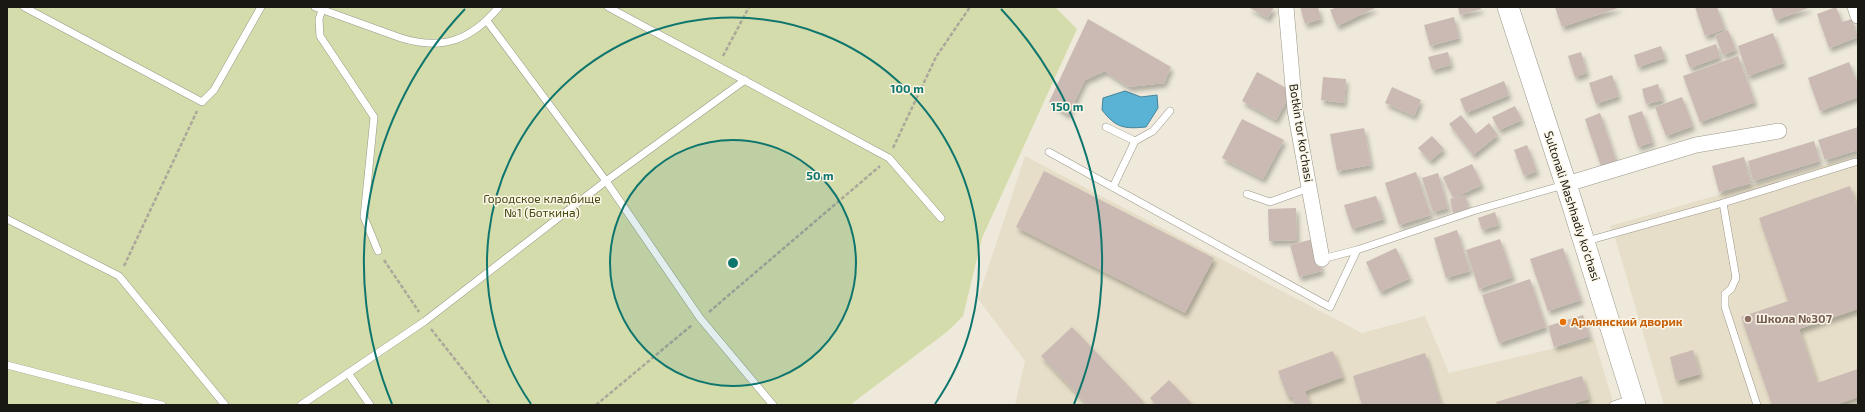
<svg xmlns="http://www.w3.org/2000/svg" width="1865" height="412" viewBox="0 0 1865 412" font-family="'Exo 2',sans-serif">
<style>
.built{fill:#e6dec8}
.green{fill:#d5dcab}
.water{fill:#5ab3d4;stroke:#46849a}
.building{fill:#cabab3;filter:url(#shadow)}
.lines{fill:none;stroke-linecap:round;stroke-linejoin:round}
.lane-casing{stroke:#9a9688;stroke-width:8}
.street-casing{stroke:#9a9688;stroke-width:16}
.secondary-casing{stroke:#9a9688;stroke-width:22}
.path{stroke:#aba79b;stroke-width:2.5;stroke-dasharray:4 2;stroke-linecap:butt}
.lane{stroke:#fff;stroke-width:7}
.street{stroke:#fff;stroke-width:15}
.secondary{stroke:#fff;stroke-width:21}
.ring{fill:none;stroke:#0f766e;stroke-width:2}
.education-dot{fill:#8d6e63;stroke:#fbf6e7;stroke-width:1.5}
.food-dot{fill:#e8710a;stroke:#fbf6e7;stroke-width:1.5}
.labels{text-anchor:middle;stroke-width:3;stroke-linejoin:round;paint-order:stroke}
.street-label{font-size:12px;fill:#191812;stroke:#fbf6e7}
.park-label{font-size:12px;fill:#444912;stroke:#fbf6e7}
.education-label{font-size:12px;font-weight:bold;fill:#785e54;stroke:#fbf6e7;text-anchor:start}
.food-label{font-size:12px;font-weight:bold;fill:#c56008;stroke:#fbf6e7;text-anchor:start}
.centre{fill:#0f766e;stroke:#fbf6e7;stroke-width:2}
.ring-label{font-size:12px;text-anchor:middle;font-weight:bold;fill:#0f766e;stroke:#fbf6e7;stroke-width:3;stroke-linejoin:round;paint-order:stroke}
</style>
<defs>
<filter id="shadow"><feDropShadow dx="2.5" dy="4.5" stdDeviation="2" flood-color="#0004"/></filter>
</defs>
<rect width="100%" height="100%" fill="#eee9da"/>
<g class="built">
<polygon points="1858,155 1858,405 1664,405 1614,234 1610,226"/>
<polygon points="1025,156 1362,333 1425,316 1449,373 1594,339 1614,405 1015,405 1025,361 978,299"/>
</g>
<polygon class="green" points="7,7 1055,7 1077,29 982,238 963,316 948,331 850,405 7,405"/>
<path class="water" d="M1125,91l16,6 16,-2 1,13 -12,19c-22,2 -30,1 -44,-17l1,-12z"/>
<g class="building">
<polygon points="1248,7 1274,7 1268,18"/>
<polygon points="1300,7 1318,7 1321,19 1305,24"/>
<polygon points="1337,7 1374,7 1375,8 1337,26 1330,10"/>
<polygon points="1458,7 1481,7 1481,9 1460,15"/>
<polygon points="1555,7 1621,7 1562,27"/>
<polygon points="1695,7 1717,7 1725,29 1705,36"/>
<polygon points="1771,7 1811,7 1776,20"/>
<polygon points="1836,7 1842,22 1852,19 1858,37 1829,48 1817,14"/>
<polygon points="1454,17 1459,38 1430,46 1424,25"/>
<polygon points="1088,19 1171,67 1164,83 1129,87 1105,71 1085,80 1068,115 1049,102"/>
<polygon points="1728,30 1736,50 1723,55 1715,35"/>
<polygon points="1773,33 1784,63 1748,76 1738,46"/>
<polygon points="1716,44 1720,57 1690,68 1685,55"/>
<polygon points="1661,46 1665,58 1638,67 1634,55"/>
<polygon points="1448,52 1451,65 1432,70 1428,57"/>
<polygon points="1581,52 1587,73 1575,77 1568,56"/>
<polygon points="1738,56 1755,102 1700,122 1683,76"/>
<polygon points="1849,62 1858,84 1858,97 1820,111 1808,78"/>
<polygon points="1257,72 1292,91 1276,120 1242,101"/>
<polygon points="1612,75 1619,96 1596,104 1589,83"/>
<polygon points="1323,77 1346,79 1344,103 1321,100"/>
<polygon points="1504,81 1509,95 1466,113 1460,99"/>
<polygon points="1658,84 1663,100 1646,104 1642,89"/>
<polygon points="1392,87 1421,100 1414,116 1385,103"/>
<polygon points="1682,97 1693,126 1666,136 1655,107"/>
<polygon points="1515,106 1522,120 1499,130 1492,117"/>
<polygon points="1642,111 1653,142 1638,147 1628,116"/>
<polygon points="1600,113 1617,163 1602,169 1585,119"/>
<polygon points="1461,115 1476,134 1489,123 1498,135 1473,155 1449,124"/>
<polygon points="1242,119 1284,140 1263,179 1222,158"/>
<polygon points="1858,127 1858,150 1825,160 1818,140"/>
<polygon points="1364,128 1371,165 1337,171 1330,134"/>
<polygon points="1432,136 1444,149 1430,161 1418,148"/>
<polygon points="1814,141 1820,161 1753,181 1748,161"/>
<polygon points="1527,145 1537,171 1524,176 1514,150"/>
<polygon points="1744,157 1751,183 1719,192 1712,166"/>
<polygon points="1472,164 1482,185 1453,198 1443,177"/>
<polygon points="1044,171 1214,258 1185,313 1016,227"/>
<polygon points="1416,172 1431,215 1399,225 1385,183"/>
<polygon points="1438,173 1448,208 1433,212 1422,178"/>
<polygon points="1850,186 1858,209 1858,309 1799,329 1817,383 1858,369 1858,397 1835,405 1772,405 1741,317 1788,301 1759,218"/>
<polygon points="1465,195 1469,209 1453,213 1450,199"/>
<polygon points="1376,196 1384,219 1352,229 1344,205"/>
<polygon points="1296,208 1297,240 1269,241 1268,209"/>
<polygon points="1495,212 1499,225 1482,230 1478,218"/>
<polygon points="1457,230 1470,271 1446,278 1434,238"/>
<polygon points="1313,239 1322,271 1299,277 1290,245"/>
<polygon points="1500,239 1513,277 1479,289 1466,250"/>
<polygon points="1396,248 1410,278 1380,292 1366,262"/>
<polygon points="1563,248 1581,300 1548,311 1530,259"/>
<polygon points="1530,279 1546,327 1499,343 1482,295"/>
<polygon points="1583,315 1590,336 1554,347 1548,326"/>
<polygon points="1072,327 1143,401 1138,405 1088,405 1041,356"/>
<polygon points="1693,350 1700,374 1676,381 1670,357"/>
<polygon points="1333,351 1343,377 1305,391 1310,405 1295,405 1292,396 1288,397 1278,371"/>
<polygon points="1425,353 1441,405 1362,405 1353,376"/>
<polygon points="1582,376 1589,399 1569,405 1497,405 1496,402"/>
<polygon points="1169,380 1193,405 1156,405 1150,398"/>
</g>
<g class="lines">
<defs>
<g id="lane">
<polyline points="24,7 202,102 214,90 261,7"/>
<path d="M315,7l86,31c42,13 70,2 98,-31"/>
<polyline points="608,7 889,158 941,218"/>
<polyline points="322,10 319,19 320,36 374,117 364,217 378,251"/>
<polyline points="487,21 606,181 700,318 773,405"/>
<polyline points="1106,127 1135,141"/>
<polyline points="1049,152 1330,307 1357,250"/>
<polyline points="1113,187 1135,141 1153,131 1170,111"/>
<polyline points="1247,194 1270,202 1309,188"/>
<polyline points="7,219 119,276 225,405"/>
<polyline points="1594,239 1723,203"/>
<polyline points="1322,259 1357,250 1473,211 1564,185"/>
<polyline points="7,365 162,405"/>
<polyline points="348,373 370,405"/>
<polyline points="301,405 425,321 606,181 745,80"/>
<polyline points="1613,405 1631,399"/>
<polyline points="1757,405 1725,307 1725,294 1731,289 1736,278 1723,203 1855,162"/>
</g>
<g id="street">
<polyline points="1286,7 1295,110 1322,259"/>
<polyline points="1855,7 1858,16"/>
<polyline points="1567,184 1696,145 1779,131"/>
</g>
<polyline id="secondary" points="1508,7 1571,200 1635,405"/>
</defs>
<use href="#lane" class="lane-casing"/>
<use href="#street" class="street-casing"/>
<use href="#secondary" class="secondary-casing"/>
<g class="path">
<polyline points="723,56 749,7"/>
<polyline points="893,148 936,57 970,7"/>
<polyline points="384,260 419,312"/>
<polyline points="124,266 197,111"/>
<polyline points="709,312 880,166"/>
<polyline points="431,329 491,405"/>
<polyline points="596,405 692,325"/>
</g>
<use href="#lane" class="lane"/>
<use href="#street" class="street"/>
<use href="#secondary" class="secondary"/>
</g>
<circle cx="733" cy="263" r="123" fill="#0f766e" fill-opacity=".12"/>
<g class="ring">
<circle cx="733" cy="263" r="123"/>
<path d="M531 404A246 246 0 1 1 935 404"/>
<path d="M392 404A369 369 0 0 1 465 9M1001 9A369 369 0 0 1 1074 404"/>
</g>
<circle class="education-dot" cx="1748" cy="319" r="4"/>
<circle class="food-dot" cx="1563" cy="322" r="4"/>
<g class="labels">
<g class="street-label">
<text transform="translate(1301 133) rotate(81)" y="4">Botkin tor ko'chasi</text>
<text transform="translate(1572 206) rotate(72)" y="4">Sultonali Mashhadiy ko'chasi</text>
</g>
<g class="park-label">
<text x="542" y="203">Городское кладбище<tspan x="542" dy="14">№1 (Боткина)</tspan></text>
</g>
<g class="education-label">
<text x="1756" y="323">Школа №307</text>
</g>
<g class="food-label">
<text x="1571" y="326">Армянский дворик</text>
</g>
</g>
<circle cx="733" cy="263" r="6" class="centre"/>
<g class="ring-label">
<text x="907" y="93">100 m</text>
<text x="1067" y="111">150 m</text>
<text x="820" y="180">50 m</text>
</g>
<rect width="1865" height="412" fill="none" stroke="#191812" stroke-width="16"/>
</svg>
